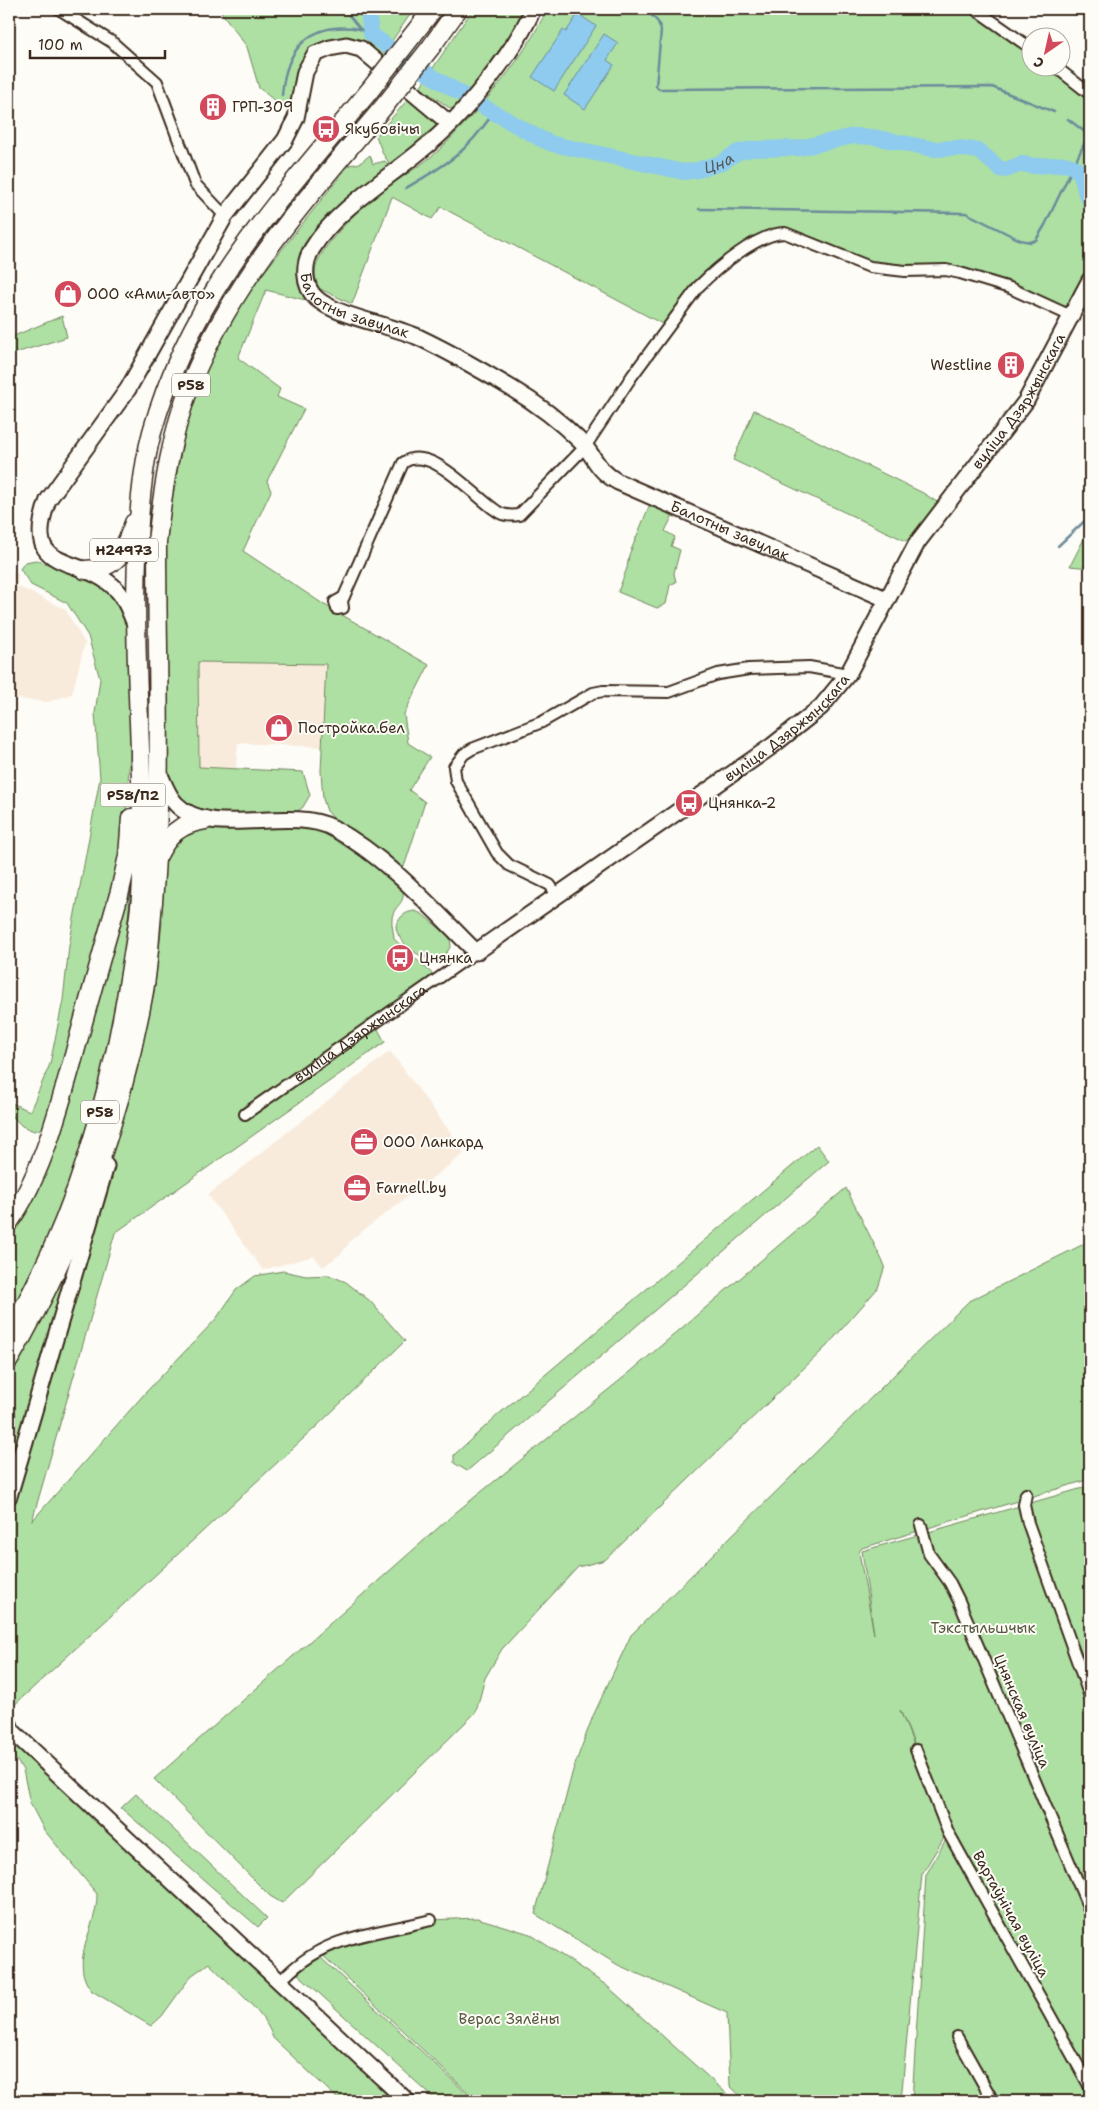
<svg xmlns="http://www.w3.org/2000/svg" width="1099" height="2110" viewBox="0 0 1099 2110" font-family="'Shantell Sans',sans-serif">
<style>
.built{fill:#f8ebdc}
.green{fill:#ade0a2;stroke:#748560}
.water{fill:#8ecbee;stroke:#6d8b9b}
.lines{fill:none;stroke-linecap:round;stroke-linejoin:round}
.stream{stroke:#6d8b9b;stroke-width:2.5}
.river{stroke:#8ecbee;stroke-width:16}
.minor-casing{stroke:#3b2a1e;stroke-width:14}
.secondary-casing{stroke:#3b2a1e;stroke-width:19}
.trunk-casing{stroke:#3b2a1e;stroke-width:21}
.minor{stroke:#fdfcf7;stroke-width:10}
.secondary{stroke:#fdfcf7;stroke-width:15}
.trunk{stroke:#fdfcf7;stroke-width:18}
.trunk-bridge-casing{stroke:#3b2a1e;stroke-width:21;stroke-linecap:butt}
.trunk-bridge{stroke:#fdfcf7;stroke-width:18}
.labels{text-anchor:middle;stroke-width:4;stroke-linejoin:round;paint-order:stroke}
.shield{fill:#fdfcf7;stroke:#75695f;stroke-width:1}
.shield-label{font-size:14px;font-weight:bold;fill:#3b2a1e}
.poi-label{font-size:15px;fill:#3b2a1e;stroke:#fdfcf7;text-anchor:start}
.street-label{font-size:15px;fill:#3b2a1e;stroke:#fdfcf7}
.park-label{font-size:15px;fill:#58583f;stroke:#fdfcf7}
.water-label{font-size:16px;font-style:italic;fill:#545a5c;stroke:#fdfcf7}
</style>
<rect width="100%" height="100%" fill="#fdfcf7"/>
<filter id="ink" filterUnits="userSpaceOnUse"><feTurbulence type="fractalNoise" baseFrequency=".02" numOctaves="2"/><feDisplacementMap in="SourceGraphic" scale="10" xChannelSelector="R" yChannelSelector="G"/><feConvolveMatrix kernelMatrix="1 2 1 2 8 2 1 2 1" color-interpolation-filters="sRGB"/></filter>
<g filter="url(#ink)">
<g class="built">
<polygon points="9,567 18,574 17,586 65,609 85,643 72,694 48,702 9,698"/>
<polygon points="198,662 327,664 322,747 238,743 236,768 199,767"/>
<polygon points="390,1051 459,1144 464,1154 352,1239 342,1253 323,1267 314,1256 263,1270 208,1195"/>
</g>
<g class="green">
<polygon points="219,9 414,9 378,61 361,49 315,54 296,118 259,88 247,47"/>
<polygon points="473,9 526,9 494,62 458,106 451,109 420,87"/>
<path d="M547,9h428l56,40 1,19h25l33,26v186l-19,36 -111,-43 -90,-6 -95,-34 -64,41 -43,53 -227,-120 -9,12 -40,-22 -40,107 -34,-16c-1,-4 -3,-10 -3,-15 0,-24 49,-69 68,-83 21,-15 47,-29 64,-48 38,-39 77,-83 100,-133z"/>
<polygon points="410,97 438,120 438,127 393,169 383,154 376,136"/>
<path d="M370,155l3,9 12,-3 8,12 -61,52 -26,46 19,34 -59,-15 -28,68 42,31 -3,8 27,12 -37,72 4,10 -28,60 80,53 106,61 -25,49 4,29 22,14 -21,33 16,12 -20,62 -3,5 -66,-48 -9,-10 -4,-12 -2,-28 5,-107 -128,-2 1,105 104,5 7,23 -7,12 -8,6 -86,7 105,9 19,6 14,7 54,44c8,18 -8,18 -9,33 -1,6 2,14 2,20l44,40 -64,43 11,20 -270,191 -83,288 114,-129 70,-73 20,-29 19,-14 28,-5 23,5 23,-1 17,7 24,19 35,40 -88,85 -307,283 -1,-144 4,-19c-13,-16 5,-64 10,-83l114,-393 17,-78 8,-69 -6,-65 34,-44 -32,-44 10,-5 -2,-233 20,-110 17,-53 39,-69 107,-135 11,-2z"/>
<polygon points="62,316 67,337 9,355 9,338"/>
<polygon points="754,410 923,493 937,502 921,527 906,541 733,460"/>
<polygon points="650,504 675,511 665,531 675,537 671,546 680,550 674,573 676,582 670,585 666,604 657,608 618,592 627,568 629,555"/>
<polygon points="1090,527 1090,568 1070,566"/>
<polygon points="36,560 100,583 113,591 129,620 131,740 124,841 113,893 46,1127 34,1131 22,1126 9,1113 9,1102 30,1111 50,1064 63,1000 69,946 100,778 95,713 100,679 88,636 67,603 31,585 20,569 25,562"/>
<polygon points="132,874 124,965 111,1052 82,1154 52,1234 9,1316 9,1236 35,1191"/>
<path d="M415,911l7,3 28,23 1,9 -8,12c-16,8 -47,-15 -47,-32 4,-10 9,-14 19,-15z"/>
<polygon points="817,1145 829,1161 467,1471 454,1463 454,1455 500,1413"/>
<polygon points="846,1188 885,1266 878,1288 827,1346 605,1560 578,1567 502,1649 485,1678 476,1712 282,1903 270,1896 154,1779 455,1513 629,1373"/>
<polygon points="82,1228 9,1477 9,1376 47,1308"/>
<polygon points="1090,1241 1090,1479 862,1548 859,1552 874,1634 862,1551 1090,1486 1090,2101 912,2101 926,1875 951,1830 900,1710 948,1831 922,1874 901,2101 746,2101 730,2086 727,2013 618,1965 535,1914 573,1770 593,1716 631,1635 969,1301"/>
<path d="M9,1738l133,123 252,240h-54l-67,-63c-8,-27 -45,-54 -64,-75l-18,13 -29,40 -11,10 -59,-35c-25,-29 6,-64 5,-97l-53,-64 -14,-27 -7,-33 -14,-21z"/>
<polygon points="136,1794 267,1918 258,1927 121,1808"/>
<polygon points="477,1918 530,1934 606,1985 735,2101 477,2101 317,1950 431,1920"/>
<polygon points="320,1957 475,2101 437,2101 297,1973"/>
</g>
<g class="water">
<polygon points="578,14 596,26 554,91 532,77 563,30 566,32"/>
<polygon points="604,34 618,43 607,60 614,65 585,109 564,95"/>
</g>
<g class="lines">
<g class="stream">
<polyline points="344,9 360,29 371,34"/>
<polyline points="646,9 658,22 661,30 656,86 659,89 992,87 1054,112"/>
<path d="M282,95c4,-48 29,-74 78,-66"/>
<path d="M406,188c43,-25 59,-34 88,-76"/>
<polyline points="699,209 966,213 1020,240 1031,242 1036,240 1045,225 1086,140 1085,132 1068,119"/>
<polyline points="1058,546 1090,516"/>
</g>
<path class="river" id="s1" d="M368,9l3,25c53,41 112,72 170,105l12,5 131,28 13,-2 24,-7 17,-11 14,-3 47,-1 55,-12 19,1 60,12 26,-1 20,3 21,18 5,1 17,-6 12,2 31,-2 9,3 7,7 5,20 4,6"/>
<defs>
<g id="minor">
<polyline points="59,9 112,42 157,82 195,184 225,216"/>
<polyline points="975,9 1032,49"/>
<polyline points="1057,68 1090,94"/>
<path d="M344,597l-9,5 2,7 6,-1 -1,-7 61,-138c29,-21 74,38 97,50 6,3 12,3 19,2l66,-68 47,-71 66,-89c19,-19 60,-54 87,-54l85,34 35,4 41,-1 14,3 50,15 61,28"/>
<polyline points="557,895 550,885 509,865 497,853 456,781 454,767 464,754 472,749 542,722 593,693 603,691 669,692 718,674 749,669 809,667 848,674"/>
<path id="s2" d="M245,1114l231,-162"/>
<polyline points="1026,1494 1024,1505 1028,1523 1090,1697"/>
<polyline points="921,1525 929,1554 950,1583 959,1601 1090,1911"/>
<polyline points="916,1750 948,1832 1090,2087"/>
<path d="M280,1982c43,-48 93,-47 151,-62"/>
<polyline points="957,2037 993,2101"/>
</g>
<g id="secondary">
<path id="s3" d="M533,9c-18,43 -72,110 -109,139 -35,30 -88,61 -112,101 -9,15 -9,37 4,49 19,18 75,27 102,39 32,15 63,33 93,51 25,15 49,33 69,53 16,16 15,28 38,41l268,117"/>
<path d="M135,624c-5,-11 -9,-25 -18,-34 -36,-38 -97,-13 -69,-90l80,-111 97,-173 60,-76 11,-22 9,-46 10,-18 15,-6 16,-3 15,4 88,74"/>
<path id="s4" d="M158,770c5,11 9,25 18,34 34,36 113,1 157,24 55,30 99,80 143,124l296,-206 49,-39 27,-33 69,-131 109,-142 64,-121"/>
<polyline points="9,1496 106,1166"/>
<polyline points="9,1724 12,1731 407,2101"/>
</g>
<g id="trunk">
<polyline points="412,36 433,9"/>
<polyline points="431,47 458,9"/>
<path d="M85,570c33,-1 39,-19 49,-47"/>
<path d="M157,857c11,-22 22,-33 48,-37"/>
<path d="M9,1222c33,-47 48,-108 64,-163 15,-56 31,-112 47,-168l8,-35 3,-38"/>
<path d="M9,1334c65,-111 103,-241 122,-367 5,-31 11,-63 11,-93 2,-106 -9,-210 -5,-316 2,-42 4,-85 15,-126 40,-142 127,-231 218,-342"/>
<path d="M9,1360c66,-113 112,-240 135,-369 5,-29 6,-59 9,-89 10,-119 4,-240 4,-360 6,-54 14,-108 34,-159 43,-106 122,-192 195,-279"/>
</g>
</defs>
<use href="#minor" class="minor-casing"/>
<use href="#secondary" class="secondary-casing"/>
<use href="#trunk" class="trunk-casing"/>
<use href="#minor" class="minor"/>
<use href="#secondary" class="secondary"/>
<use href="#trunk" class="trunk"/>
<defs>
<g id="trunk-bridge">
<polyline points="370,90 412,36"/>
<polyline points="386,104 431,47"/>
</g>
</defs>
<use href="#trunk-bridge" class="trunk-bridge-casing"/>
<use href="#trunk-bridge" class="trunk-bridge"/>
</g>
</g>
<defs>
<symbol id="building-disc" viewBox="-11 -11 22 22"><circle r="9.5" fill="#d1495b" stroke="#fdfcf7"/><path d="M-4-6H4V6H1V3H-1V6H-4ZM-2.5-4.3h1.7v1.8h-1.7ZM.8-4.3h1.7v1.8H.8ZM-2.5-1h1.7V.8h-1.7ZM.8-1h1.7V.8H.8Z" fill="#fff"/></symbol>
<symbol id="bus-disc" viewBox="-11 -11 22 22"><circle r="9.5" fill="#d1495b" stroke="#fdfcf7"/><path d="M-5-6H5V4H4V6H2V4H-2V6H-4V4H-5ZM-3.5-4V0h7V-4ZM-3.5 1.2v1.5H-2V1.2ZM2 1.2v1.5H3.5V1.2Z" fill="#fff"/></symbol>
<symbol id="shop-disc" viewBox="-11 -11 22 22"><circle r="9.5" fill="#d1495b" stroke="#fdfcf7"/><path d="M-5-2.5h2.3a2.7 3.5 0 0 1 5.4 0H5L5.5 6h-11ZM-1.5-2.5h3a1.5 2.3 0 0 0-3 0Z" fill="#fff"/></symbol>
<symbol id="office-disc" viewBox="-11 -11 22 22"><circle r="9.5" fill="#d1495b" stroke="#fdfcf7"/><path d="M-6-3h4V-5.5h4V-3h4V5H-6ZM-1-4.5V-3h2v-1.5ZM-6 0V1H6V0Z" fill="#fff"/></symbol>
</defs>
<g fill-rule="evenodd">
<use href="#building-disc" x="197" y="91" width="32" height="32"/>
<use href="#bus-disc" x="310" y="113" width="32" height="32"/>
<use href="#shop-disc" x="52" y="278" width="32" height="32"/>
<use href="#building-disc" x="995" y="349" width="32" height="32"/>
<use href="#shop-disc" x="263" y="712" width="32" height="32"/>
<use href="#bus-disc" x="673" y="787" width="32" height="32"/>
<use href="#bus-disc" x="384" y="942" width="32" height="32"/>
<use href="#office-disc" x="348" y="1126" width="32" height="32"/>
<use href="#office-disc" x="341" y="1172" width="32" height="32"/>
</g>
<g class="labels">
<g class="shield">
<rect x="172" y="373.5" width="38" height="23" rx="4"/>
<rect x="90" y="538.5" width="68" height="23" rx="4"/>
<rect x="100.5" y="783.5" width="65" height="23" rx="4"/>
<rect x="81" y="1100.5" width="38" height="23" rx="4"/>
</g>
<g class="shield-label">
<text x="191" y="390">Р58</text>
<text x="124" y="555">Н24973</text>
<text x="133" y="800">Р58/П2</text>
<text x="100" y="1117">Р58</text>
</g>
<g class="poi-label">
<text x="232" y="112">ГРП-309</text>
<text x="345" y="134">Якубовічы</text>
<text x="87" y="299">ООО «Ами-авто»</text>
<text x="992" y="370" text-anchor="end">Westline</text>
<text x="298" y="733">Постройка.бел</text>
<text x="708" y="808">Цнянка-2</text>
<text x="419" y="963">Цнянка</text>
<text x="383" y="1147">ООО Ланкард</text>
<text x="376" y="1193">Farnell.by</text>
</g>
<g class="street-label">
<text dy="5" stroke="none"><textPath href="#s3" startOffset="418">Балотны завулак</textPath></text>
<text dy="5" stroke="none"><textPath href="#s4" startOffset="1180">вуліца Дзяржынскага</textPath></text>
<text dy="5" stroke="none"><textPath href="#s3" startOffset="864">Балотны завулак</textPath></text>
<text dy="5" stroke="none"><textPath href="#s4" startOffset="775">вуліца Дзяржынскага</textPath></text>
<text dy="5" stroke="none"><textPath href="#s2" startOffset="141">вуліца Дзяржынскага</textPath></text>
<text transform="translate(1022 1711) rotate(67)" y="5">Цнянская вуліца</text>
<text transform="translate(1011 1914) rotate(61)" y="5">Вартаўнічая вуліца</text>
</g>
<g class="park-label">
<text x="983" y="1633">Тэкстыльшчык</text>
<text x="509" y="2024">Верас Зялёны</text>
</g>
<g class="water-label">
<text dy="6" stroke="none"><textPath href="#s1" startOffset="408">Цна</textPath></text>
</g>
</g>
<rect width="1099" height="2110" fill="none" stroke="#fdfcf7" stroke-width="30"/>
<rect x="15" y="15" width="1069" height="2080" fill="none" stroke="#3b2a1e" stroke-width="2" filter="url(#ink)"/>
<g transform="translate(1046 52) rotate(214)"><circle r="24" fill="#fdfcf7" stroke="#afa8a0"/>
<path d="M0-4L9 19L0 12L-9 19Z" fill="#d1495b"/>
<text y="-8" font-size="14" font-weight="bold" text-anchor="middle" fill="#3b2a1e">С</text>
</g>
<path d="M30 50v8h135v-8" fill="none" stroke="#3b2a1e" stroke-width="2.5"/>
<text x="38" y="50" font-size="15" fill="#3b2a1e" stroke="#fdfcf7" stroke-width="4" paint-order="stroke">100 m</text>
</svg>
